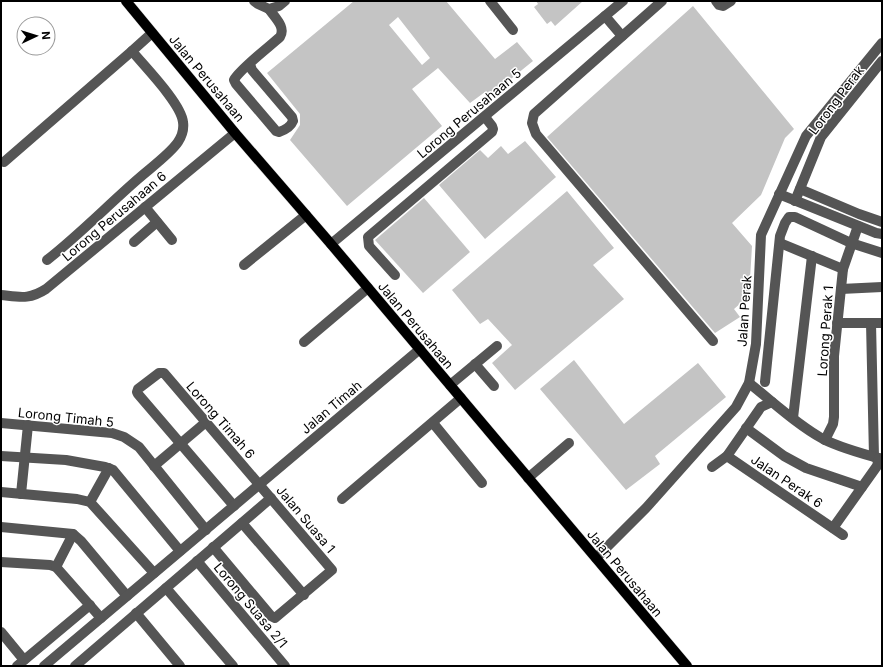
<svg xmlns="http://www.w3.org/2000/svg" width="883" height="667" viewBox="0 0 883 667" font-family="Inter,sans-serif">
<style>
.building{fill:#c4c4c4;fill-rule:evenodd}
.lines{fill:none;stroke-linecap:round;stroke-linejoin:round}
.major-casing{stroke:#dbdbdb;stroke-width:11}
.minor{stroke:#555;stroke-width:10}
.major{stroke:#000;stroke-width:10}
.labels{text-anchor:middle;stroke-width:3;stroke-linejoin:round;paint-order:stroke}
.street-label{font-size:13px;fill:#000;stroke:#fff}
</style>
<rect width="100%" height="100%" fill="#fff"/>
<g class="building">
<path d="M354,1h92l49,58 22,-17 16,19 -42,34 -6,-3 -15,11 -32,-35 -26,21 30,37 -95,80 -57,-66 10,-15v-11l-33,-41zM398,17l32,41 -8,7 -33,-40z"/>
<polygon points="536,1 583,1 555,26 551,21 547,24 534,7 538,4"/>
<polygon points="693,6 794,129 785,138 761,195 732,223 752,246 749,296 734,309 740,317 715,333 547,137"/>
<polygon points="525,141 556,177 485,239 439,185 480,150 488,158 501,146 508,154"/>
<polygon points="567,191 614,248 593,265 624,299 515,390 492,363 512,345 488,319 480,324 452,290"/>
<polygon points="424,198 470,252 423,293 375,240"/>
<polygon points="574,360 624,424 698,363 726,397 655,456 660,464 626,490 540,389"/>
</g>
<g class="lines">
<defs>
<polyline id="major" points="126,1 235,133 331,244 687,666"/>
</defs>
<use href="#major" class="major-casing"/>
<g class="minor">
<polyline points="254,1 258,4 269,9 279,6 285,1"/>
<polyline points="490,1 513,30"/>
<polyline points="662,1 534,114 532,123 536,134 713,341"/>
<polyline points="716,1 719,5 723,6 731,1"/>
<polyline points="605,16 622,36"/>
<path d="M250,64l2,6 40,47 1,4c-2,5 -8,9 -14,11l-3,-1 -40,-47 -2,-4c5,-10 36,-34 46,-43 6,-10 -5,-19 -11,-28"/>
<polyline points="4,162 132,51"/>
<polyline points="800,189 859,214 882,222"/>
<polyline points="779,194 876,233 882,234"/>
<polyline points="795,201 821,137 882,61"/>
<polyline points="145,207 172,240"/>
<polyline points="134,242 157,222"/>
<polyline points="780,243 843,269"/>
<polyline points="331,244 623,1"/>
<path d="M47,260c32,-25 60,-54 91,-81 11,-10 32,-25 40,-37 4,-6 6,-13 5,-20 -2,-19 -39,-56 -51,-71l20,-18"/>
<polyline points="244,265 306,215"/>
<polyline points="395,275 369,246 368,237 492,132 493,129 492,126 485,117"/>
<polyline points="841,289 882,287"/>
<path d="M1,295c19,2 28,5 45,-6l189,-156"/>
<polyline points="837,323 882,323"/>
<polyline points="871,323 874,457"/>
<polyline points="304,342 368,288"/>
<polyline points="475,364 494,386"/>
<polyline points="765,382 780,236 785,223 789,217 795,217 851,243 882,253"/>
<path d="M749,383c24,19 47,41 74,56 18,9 40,15 59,20"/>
<polyline points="450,385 497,346"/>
<polyline points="793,418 812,256"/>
<polyline points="1,423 112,433 124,437 139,447 206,530"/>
<polyline points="433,423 482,483"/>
<polyline points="746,428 784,456 806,468 862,487"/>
<polyline points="825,440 833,424 834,417 834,356 843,269 858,226"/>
<polyline points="1,456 66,460 105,467 113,470 180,551"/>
<polyline points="727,456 843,535"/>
<polyline points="154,466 206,422"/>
<polyline points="712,467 727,456 761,407 772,402"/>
<polyline points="528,478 569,443"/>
<polyline points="1,492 77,499 90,502 154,573"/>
<polyline points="21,494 28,425"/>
<polyline points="342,499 461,398"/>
<polyline points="90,502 109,468"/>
<polyline points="242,523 304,595"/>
<polyline points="1,527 73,534 81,541 127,596"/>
<polyline points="833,528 877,466 879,458"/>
<polyline points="213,547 271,616 275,618 332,570 164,373 159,373 138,389 137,392 138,394 234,506"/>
<polyline points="596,558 646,508 736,407 749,383 756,344 761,235 806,136 882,43"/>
<polyline points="197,561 285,666"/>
<polyline points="1,562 50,565 56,567 101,618"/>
<polyline points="56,567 73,534"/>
<polyline points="166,588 233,666"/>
<polyline points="136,613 180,666"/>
<polyline points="1,632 24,660"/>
<polyline points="17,666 90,605"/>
<polyline points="44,666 420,349"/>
<polyline points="75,666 271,498"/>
</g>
<use href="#major" class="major"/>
</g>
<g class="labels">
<g class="street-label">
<text transform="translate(207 78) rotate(50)" y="5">Jalan Perusahaan</text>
<text transform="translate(836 100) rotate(-53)" y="5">Lorong Perak</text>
<text transform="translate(469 113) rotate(-40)" y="5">Lorong Perusahaan 5</text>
<text transform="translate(114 216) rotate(-40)" y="5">Lorong Perusahaan 6</text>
<text transform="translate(744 311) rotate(-86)" y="5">Jalan Perak</text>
<text transform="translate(416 325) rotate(50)" y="5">Jalan Perusahaan</text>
<text transform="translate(825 331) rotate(-86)" y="5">Lorong Perak 1</text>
<text transform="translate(331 407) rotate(-40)" y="5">Jalan Timah</text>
<text transform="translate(66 417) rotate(6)" y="5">Lorong Timah 5</text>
<text transform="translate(221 420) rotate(49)" y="5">Lorong Timah 6</text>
<text transform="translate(787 481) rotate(34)" y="5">Jalan Perak 6</text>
<text transform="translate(306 519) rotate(50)" y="5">Jalan Suasa 1</text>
<text transform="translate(625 573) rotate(50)" y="5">Jalan Perusahaan</text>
<text transform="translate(251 605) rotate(50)" y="5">Lorong Suasa 2/1</text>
</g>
</g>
<rect width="883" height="667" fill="none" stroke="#000000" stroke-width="4"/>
<g transform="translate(36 36) rotate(86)"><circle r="19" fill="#ffffff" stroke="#999999"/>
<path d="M0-3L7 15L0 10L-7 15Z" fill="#000000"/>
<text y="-6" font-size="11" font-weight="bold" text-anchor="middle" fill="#000000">N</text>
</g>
</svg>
